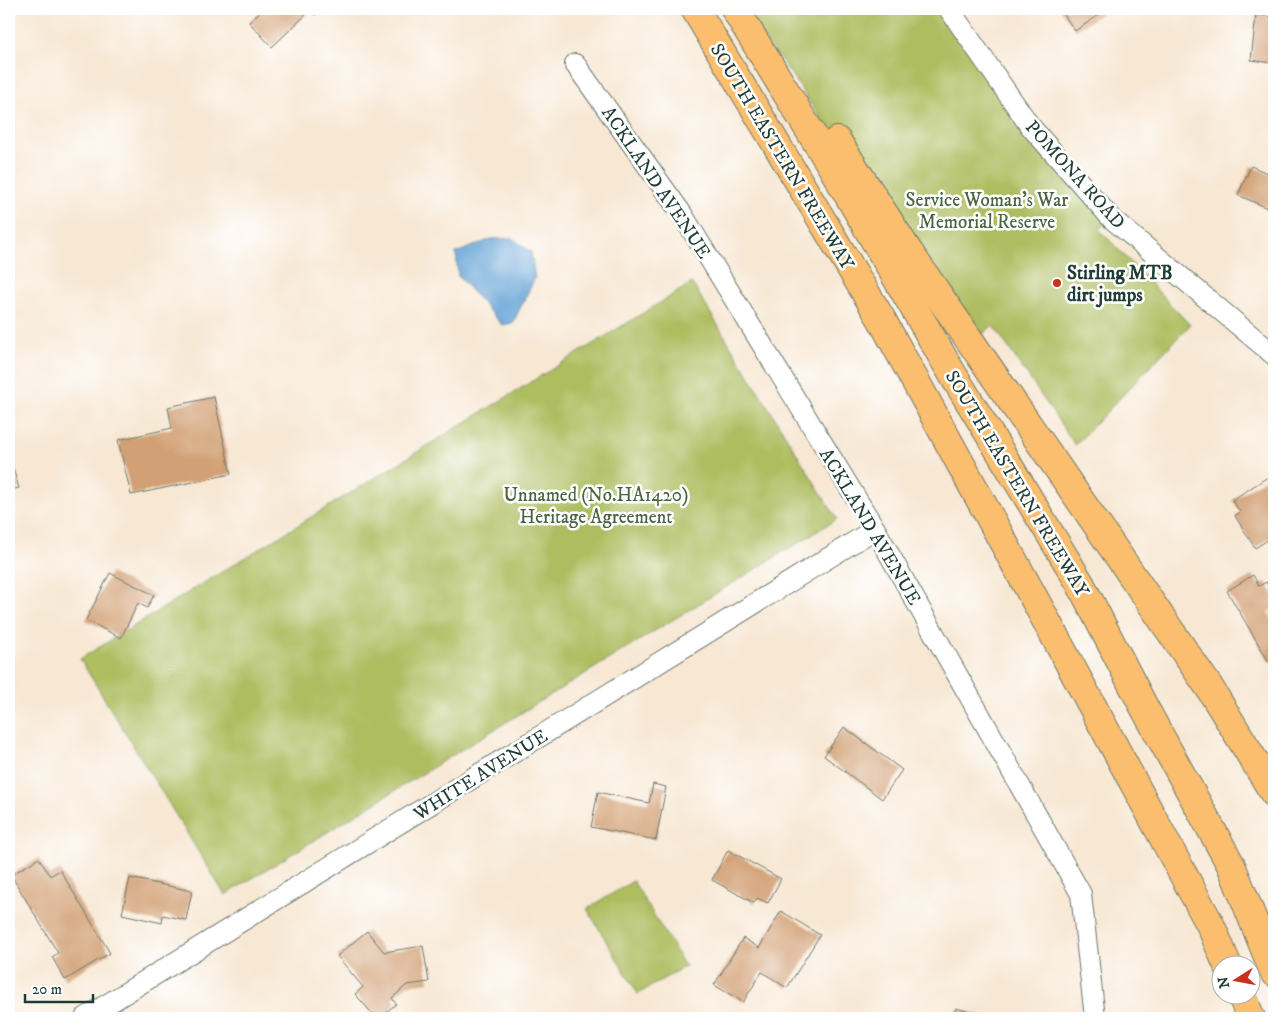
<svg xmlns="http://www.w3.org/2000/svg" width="1283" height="1027" viewBox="0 0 1283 1027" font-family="'IM FELL DW Pica',serif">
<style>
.green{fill:#aebd60;stroke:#667d4a}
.water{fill:#64a1d5;stroke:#426f84}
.building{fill:#d2a074}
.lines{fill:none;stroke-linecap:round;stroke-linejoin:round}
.minor-casing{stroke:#6b786c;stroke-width:22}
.motorway-casing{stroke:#6b786c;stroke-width:30}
.minor{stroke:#fff;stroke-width:20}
.motorway{stroke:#fabe6e;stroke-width:28}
.poi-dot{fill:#c8321e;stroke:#fff;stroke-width:2}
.labels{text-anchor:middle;stroke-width:5;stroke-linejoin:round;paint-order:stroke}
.street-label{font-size:19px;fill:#1f3d34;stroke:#fff}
.park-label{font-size:19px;fill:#4a6341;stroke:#fff}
.poi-label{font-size:19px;font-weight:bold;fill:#1f3d34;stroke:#fff;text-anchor:start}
</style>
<rect width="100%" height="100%" fill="#fff"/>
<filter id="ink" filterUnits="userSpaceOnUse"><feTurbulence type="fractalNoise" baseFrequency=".02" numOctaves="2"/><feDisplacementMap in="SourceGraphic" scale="10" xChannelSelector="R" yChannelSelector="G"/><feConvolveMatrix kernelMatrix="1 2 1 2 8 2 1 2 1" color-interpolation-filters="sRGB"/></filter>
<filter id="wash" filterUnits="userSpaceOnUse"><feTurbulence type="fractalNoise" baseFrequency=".0096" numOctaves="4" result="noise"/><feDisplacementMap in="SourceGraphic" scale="20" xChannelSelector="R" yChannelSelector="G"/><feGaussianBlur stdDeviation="1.12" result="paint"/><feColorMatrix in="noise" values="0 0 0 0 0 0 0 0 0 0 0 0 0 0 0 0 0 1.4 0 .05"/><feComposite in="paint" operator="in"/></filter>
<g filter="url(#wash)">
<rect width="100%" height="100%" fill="#f7e7d3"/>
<g class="green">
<polygon points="739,9 949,9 1111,218 1099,229 1190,325 1075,445 993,325 973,343 782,61"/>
<polygon points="692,283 837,519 225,895 80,659"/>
<polygon points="633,881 685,966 638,994 587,909"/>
</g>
<polygon class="water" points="512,238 531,252 535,278 513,323 502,325 458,276 456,253 491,239"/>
<g id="blocks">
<g class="building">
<polygon points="263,9 322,9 315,15 311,10 272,47 249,22"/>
<polygon points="1060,9 1099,9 1102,13 1075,31"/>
<polygon points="1256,15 1274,17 1274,63 1251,60"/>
<polygon points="1251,166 1274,176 1274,211 1238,195"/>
<polygon points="214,397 231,474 131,495 118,440 172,428 168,407"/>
<polygon points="9,455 19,488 9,490"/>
<polygon points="1274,473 1274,536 1255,548 1235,516 1240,512 1232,500"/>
<polygon points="110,573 154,595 147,608 138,603 121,638 86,620"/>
<polygon points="1253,575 1259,586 1266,582 1274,595 1274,600 1272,601 1274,608 1268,612 1274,622 1274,659 1269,662 1227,591"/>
<polygon points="844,727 902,770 882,799 824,756"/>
<polygon points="653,784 666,787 656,840 591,827 598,792 649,803"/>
<polygon points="728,850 781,879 768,903 757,898 754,903 712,880"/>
<polygon points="39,858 50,876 60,870 110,953 65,980 52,957 58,953 11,875"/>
<polygon points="130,878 192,891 186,920 163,915 162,923 122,914"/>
<polygon points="781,911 820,935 787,988 762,972 743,1002 714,985 743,938 759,948"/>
<polygon points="367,931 384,952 423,946 429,982 407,985 392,998 396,1004 379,1018 376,1018 355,994 363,987 337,956"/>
<polygon points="956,1008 991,1018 953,1018"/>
</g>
</g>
</g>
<g filter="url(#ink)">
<use href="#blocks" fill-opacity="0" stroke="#6b786c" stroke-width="1"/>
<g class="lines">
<defs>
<g id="minor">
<polyline points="949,9 1030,126 1111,218 1274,355"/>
<polyline points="575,64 682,214 875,529 1081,894 1095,1018"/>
<polyline points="85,1018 875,529"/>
</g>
<g id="motorway">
<polyline points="695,9 882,320 1041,611 1211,926 1227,964"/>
<polyline points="735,9 832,167 952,373 1080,583 1144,707 1231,865 1274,972"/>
<polyline points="837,141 908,251 1209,687 1274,793"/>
<polyline points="1241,994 1251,1018"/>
</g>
</defs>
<use href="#minor" class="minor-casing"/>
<use href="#motorway" class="motorway-casing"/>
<use href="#minor" class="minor"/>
<use href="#motorway" class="motorway"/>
</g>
</g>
<circle class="poi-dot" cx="1057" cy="283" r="5"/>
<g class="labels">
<g class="street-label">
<text transform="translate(783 156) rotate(59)" y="7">SOUTH EASTERN FREEWAY</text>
<text transform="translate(1076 174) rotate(48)" y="7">POMONA ROAD</text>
<text transform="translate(657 182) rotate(56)" y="7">ACKLAND AVENUE</text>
<text transform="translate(1018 483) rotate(59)" y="7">SOUTH EASTERN FREEWAY</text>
<text transform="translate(871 526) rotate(59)" y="7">ACKLAND AVENUE</text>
<text transform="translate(480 774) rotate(-32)" y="7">WHITE AVENUE</text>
</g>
<g class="park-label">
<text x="987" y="206">Service Woman's War<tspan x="987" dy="22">Memorial Reserve</tspan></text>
<text x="596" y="501">Unnamed (No.HA1420)<tspan x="596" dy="22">Heritage Agreement</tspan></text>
</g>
<g class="poi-label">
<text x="1067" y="279">Stirling MTB<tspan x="1067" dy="22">dirt jumps</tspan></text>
</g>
</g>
<rect width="1283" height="1027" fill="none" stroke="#fff" stroke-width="30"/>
<g transform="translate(1236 980) rotate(259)"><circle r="24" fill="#ffffff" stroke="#a5b1ae"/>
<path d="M0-4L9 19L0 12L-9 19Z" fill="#c8321e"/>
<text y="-8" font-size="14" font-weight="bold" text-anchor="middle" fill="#1f3d34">N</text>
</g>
<path d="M25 994v8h68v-8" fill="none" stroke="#1f3d34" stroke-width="2.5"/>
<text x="32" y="994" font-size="15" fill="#1f3d34" stroke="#ffffff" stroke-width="4" paint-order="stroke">20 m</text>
</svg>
